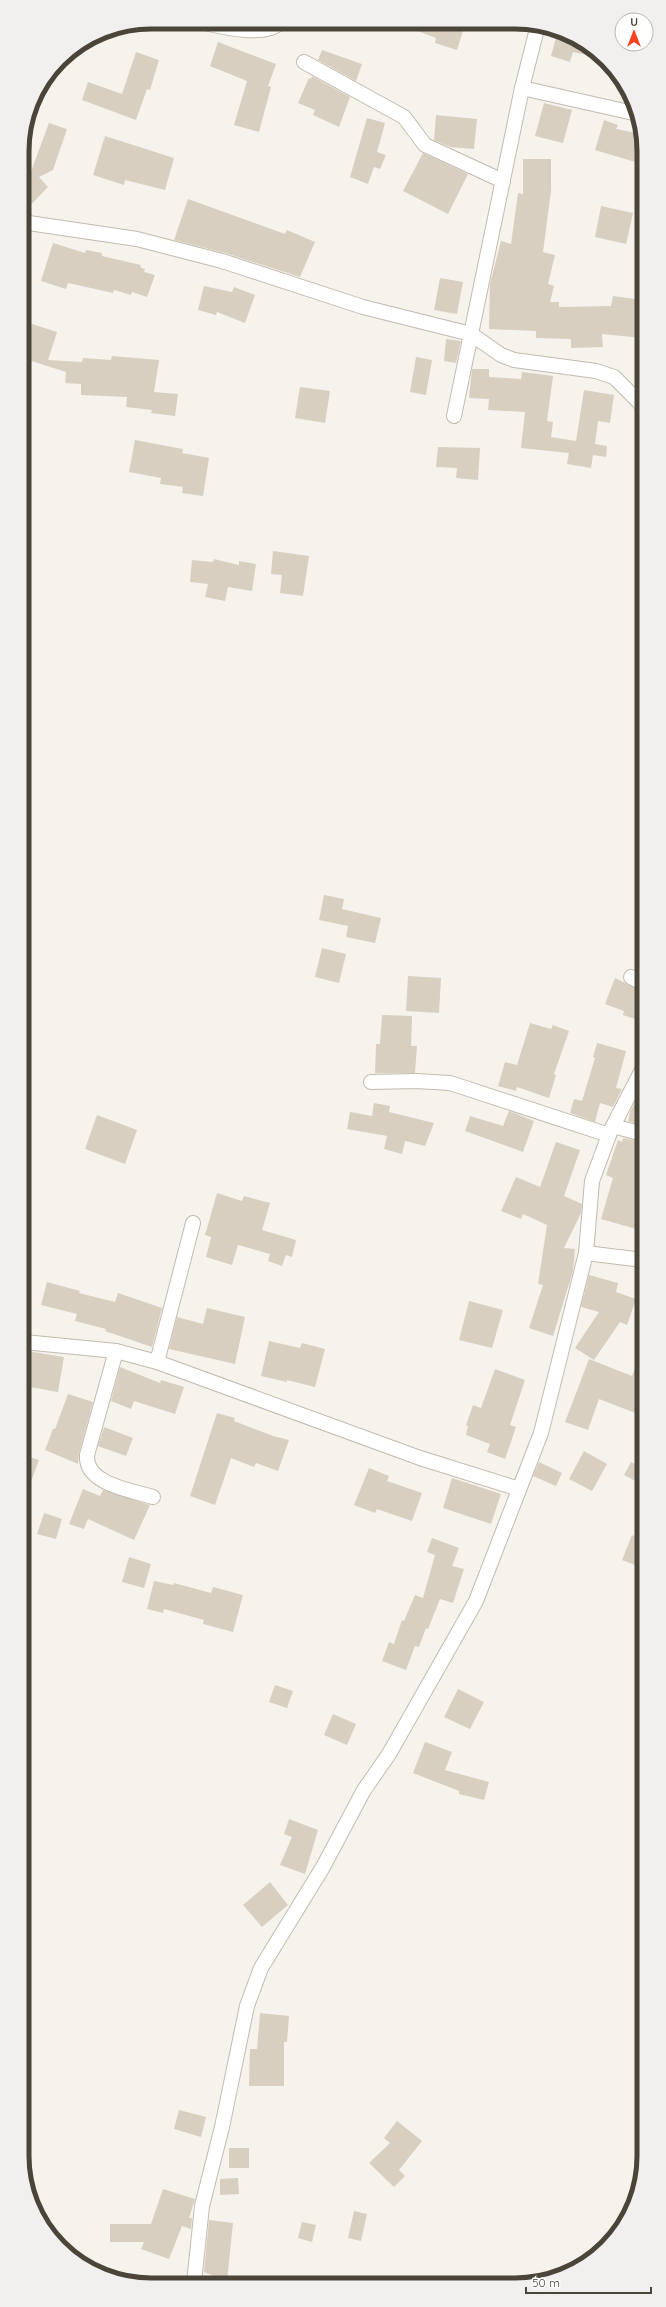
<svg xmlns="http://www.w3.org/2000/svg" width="666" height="2307" viewBox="0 0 666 2307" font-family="Quicksand,sans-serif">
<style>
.building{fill:#d8cfc1}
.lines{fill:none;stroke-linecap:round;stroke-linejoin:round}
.street-casing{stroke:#c2bbae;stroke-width:16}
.street{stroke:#fff;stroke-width:14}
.rim{fill:none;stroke:#4b4439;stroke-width:5}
</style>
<rect width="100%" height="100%" fill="#f6f3ec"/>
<g class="building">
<polygon points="402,24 465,24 457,50 435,43 436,38 402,25"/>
<polygon points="558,31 580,39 605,59 573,52 570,62 551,56"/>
<polygon points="218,42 276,64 268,86 271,87 259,132 234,125 247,81 210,66"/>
<polygon points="322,50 362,64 356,81 318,60"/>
<polygon points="136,52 159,60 150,90 147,89 136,120 82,100 88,82 122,94"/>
<polygon points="312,76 350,97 339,127 313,115 315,110 298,103 309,78 311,79"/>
<polygon points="544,103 572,110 563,143 535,136"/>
<polygon points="436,115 477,119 474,149 450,147 434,140"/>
<polygon points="367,118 385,123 377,152 386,155 380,169 374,167 368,184 350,177"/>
<polygon points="604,120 618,125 616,129 642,134 642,164 595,150"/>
<polygon points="49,123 67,129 53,170 39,177 48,187 22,214 22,183 26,185"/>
<polygon points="105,136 174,158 165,190 125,180 124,185 93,175"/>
<polygon points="423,153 468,174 448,214 403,191"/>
<polygon points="523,159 551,159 551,191 543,252 555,255 548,284 554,286 550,302 559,302 559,307 611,306 613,296 642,300 642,338 602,334 603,347 571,348 571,339 536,338 536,331 489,329 490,284 501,241 511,244 518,193 523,194"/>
<polygon points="188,199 285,234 287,230 315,242 300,277 225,253 174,240"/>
<polygon points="601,206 633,213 626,244 595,237"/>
<polygon points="53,243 85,253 86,250 102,253 102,256 141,265 140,267 145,269 144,272 155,275 147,297 132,292 131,295 114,290 113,293 68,283 66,289 41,281"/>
<polygon points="440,278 463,282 457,314 434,310"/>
<polygon points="204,286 232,292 234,287 255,295 245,323 217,312 216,315 198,310"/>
<polygon points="32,324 57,332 48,360 82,362 83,358 111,360 112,356 159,360 154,392 178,394 175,416 151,413 152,410 126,407 127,397 81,395 81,384 65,383 66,372 22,358"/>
<polygon points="446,339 461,341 456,363 444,361"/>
<polygon points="416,357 432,360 426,395 410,392"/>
<polygon points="472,369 489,369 489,377 521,379 522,372 553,376 547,421 553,422 551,437 576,441 584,390 614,395 610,423 598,421 595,444 607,446 606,457 593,455 591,468 567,464 569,453 521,448 525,412 488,410 489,399 469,398"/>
<polygon points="300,387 330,391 325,423 295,418"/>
<polygon points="135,440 183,449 182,453 209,458 203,496 182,493 183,487 160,484 161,478 129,472"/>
<polygon points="438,447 480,448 478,480 456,478 457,468 436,467"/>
<polygon points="273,551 309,556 303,596 280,593 282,575 271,574"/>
<polygon points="214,559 239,565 239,561 256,564 252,591 228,587 225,601 205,597 208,584 190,582 192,560 213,562"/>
<polygon points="324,895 344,899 342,909 381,918 375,943 346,937 348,926 319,920"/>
<polygon points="322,948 346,954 339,983 315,977"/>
<polygon points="408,976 441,978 439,1013 406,1011"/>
<polygon points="615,978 642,991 643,1017 639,1016 638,1020 623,1015 624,1011 605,1004"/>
<polygon points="382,1015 412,1016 411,1046 417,1046 415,1073 375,1073 376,1044 380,1044"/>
<polygon points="530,1023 551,1029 553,1025 569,1031 554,1074 556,1075 549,1098 517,1087 516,1091 498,1086 505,1062 517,1065"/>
<polygon points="597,1043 626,1051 616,1088 622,1089 613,1107 600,1103 595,1122 570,1113 574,1099 582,1101 595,1058 593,1057"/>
<polygon points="643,1087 643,1120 641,1125 628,1121 630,1112"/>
<polygon points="374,1103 390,1106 389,1112 434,1123 425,1146 405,1141 402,1154 384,1149 387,1136 347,1129 350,1112 372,1116"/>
<polygon points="509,1111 534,1121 523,1152 465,1131 470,1116 503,1126"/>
<polygon points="97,1115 137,1130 125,1164 85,1149"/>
<polygon points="623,1138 643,1142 643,1231 601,1219 613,1178 606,1175 618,1140 622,1142"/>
<polygon points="556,1142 580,1150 564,1196 582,1204 581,1213 564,1248 575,1249 573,1271 553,1336 529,1328 543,1285 538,1284 547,1225 523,1214 521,1219 501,1211 516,1177 540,1187"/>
<polygon points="217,1193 242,1201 244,1196 270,1203 262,1230 296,1240 292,1257 286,1255 282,1266 268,1261 270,1254 238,1245 232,1265 206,1257 211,1237 205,1235"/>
<polygon points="589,1275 618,1283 616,1292 636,1299 627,1325 620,1322 594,1360 575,1348 599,1312 581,1307"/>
<polygon points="47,1282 80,1291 79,1293 115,1302 118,1293 162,1308 152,1347 105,1331 106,1329 75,1321 77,1314 41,1305"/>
<polygon points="469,1301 503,1310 492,1348 459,1340"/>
<polygon points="207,1308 245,1317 235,1364 169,1349 177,1317 203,1324"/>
<polygon points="269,1341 300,1348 302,1343 325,1349 315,1387 287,1380 287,1382 261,1376"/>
<polygon points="27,1351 64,1357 58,1392 24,1386"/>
<polygon points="641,1351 643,1351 643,1416 599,1399 588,1430 565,1422 589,1359 632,1376"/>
<polygon points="120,1367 160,1383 161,1380 184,1387 175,1414 134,1401 131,1409 111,1401"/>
<polygon points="495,1369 525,1380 510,1425 516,1427 505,1459 487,1452 490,1444 466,1435 468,1426 466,1425 473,1405 481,1408"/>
<polygon points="68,1394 93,1402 79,1453 78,1464 45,1450 53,1429 55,1429"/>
<polygon points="217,1413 235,1418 234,1421 273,1436 289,1440 278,1471 256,1463 254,1467 231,1458 215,1505 190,1496"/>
<polygon points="104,1427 133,1438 126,1456 98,1446"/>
<polygon points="584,1451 607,1464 592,1491 569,1479"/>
<polygon points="24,1455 39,1460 25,1498 24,1497"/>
<polygon points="539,1462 562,1473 556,1486 533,1476"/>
<polygon points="631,1462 643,1468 643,1485 624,1475"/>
<polygon points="369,1468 389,1476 387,1481 422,1493 412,1521 377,1509 375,1513 354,1505"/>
<polygon points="452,1478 501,1494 491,1524 443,1508"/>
<polygon points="83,1489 100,1496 103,1490 150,1505 134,1540 88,1519 84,1529 69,1524"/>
<polygon points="44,1513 62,1519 56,1539 37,1534"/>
<polygon points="632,1535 643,1540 643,1568 622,1560"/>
<polygon points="432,1538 459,1548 452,1566 464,1569 453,1603 440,1599 428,1629 426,1628 419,1647 415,1646 406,1670 382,1661 389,1642 394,1644 402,1620 404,1621 415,1595 423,1598 435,1555 427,1552"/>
<polygon points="129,1557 151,1564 144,1588 122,1582"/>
<polygon points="154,1581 173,1585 174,1583 211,1593 213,1587 243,1595 233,1632 203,1624 204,1620 164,1609 163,1613 147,1609"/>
<polygon points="275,1685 293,1691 287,1708 269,1702"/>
<polygon points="458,1689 484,1702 470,1729 444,1717"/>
<polygon points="333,1714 356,1724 347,1745 324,1735"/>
<polygon points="425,1742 452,1752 445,1770 489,1782 484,1800 459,1794 459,1791 413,1773"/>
<polygon points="289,1819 318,1830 305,1874 280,1865 292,1837 284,1834"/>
<polygon points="270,1882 288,1905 262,1927 243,1905"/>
<polygon points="260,2013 289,2016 287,2042 284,2042 284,2086 249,2086 250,2049 257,2049"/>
<polygon points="179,2110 206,2117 201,2137 174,2129"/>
<polygon points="397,2121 422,2141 399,2170 405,2176 394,2187 369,2163 390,2143 384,2138"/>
<rect x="229" y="2148" width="20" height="20"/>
<polygon points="238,2178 239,2194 220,2195 220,2179"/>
<polygon points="163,2189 195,2199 189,2218 192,2218 191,2229 182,2226 169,2259 141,2249 144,2242 110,2242 110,2224 151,2224"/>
<polygon points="354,2211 367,2214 361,2241 348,2238"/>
<polygon points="209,2220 233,2223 227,2281 204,2272"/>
<polygon points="302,2222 316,2225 312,2242 298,2238"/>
</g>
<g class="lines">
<defs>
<g id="street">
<path d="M199,22c22,4 63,16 81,1"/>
<polyline points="304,62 404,117 425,145 503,181"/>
<polyline points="522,88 638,114"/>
<polyline points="22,222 137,239 222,261 363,307 471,334 501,355 514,360 596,371 614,377 642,405"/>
<polyline points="454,416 522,88 538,25"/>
<polyline points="631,977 642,983"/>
<polyline points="371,1082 416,1081 450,1083 609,1135 613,1126 643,1134"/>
<polyline points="613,1126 643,1068"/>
<polyline points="586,1253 643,1260"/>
<polyline points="24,1342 116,1351 157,1362 420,1458 519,1489"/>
<path d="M116,1351l-29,104c-2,29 43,35 66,42"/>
<polyline points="157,1362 193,1223"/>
<polyline points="194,2283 202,2206 222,2127 247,2006 261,1968 323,1867 364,1790 389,1754 476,1601 541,1433 586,1253 592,1181 609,1135"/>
</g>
</defs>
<use href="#street" class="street-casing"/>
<use href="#street" class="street"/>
</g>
<path d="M0 0H666V2307H0ZM151 29H515A122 122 0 0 1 637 151V2156A122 122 0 0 1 515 2278H151A122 122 0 0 1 29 2156V151A122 122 0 0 1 151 29Z" fill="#f1f0ef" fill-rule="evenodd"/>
<path class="rim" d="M151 29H515A122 122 0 0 1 637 151V2156A122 122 0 0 1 515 2278H151A122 122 0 0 1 29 2156V151A122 122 0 0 1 151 29Z"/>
<g transform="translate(634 32)"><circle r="19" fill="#ffffff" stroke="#b7b4b0"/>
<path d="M0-3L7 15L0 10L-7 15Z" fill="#fc3f1d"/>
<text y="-6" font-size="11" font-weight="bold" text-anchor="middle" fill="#4b4439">U</text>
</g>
<path d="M526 2287v6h125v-6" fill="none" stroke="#4b4439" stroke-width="2"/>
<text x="532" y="2287" font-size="12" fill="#4b4439" stroke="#ffffff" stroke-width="3" paint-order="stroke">50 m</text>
</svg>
